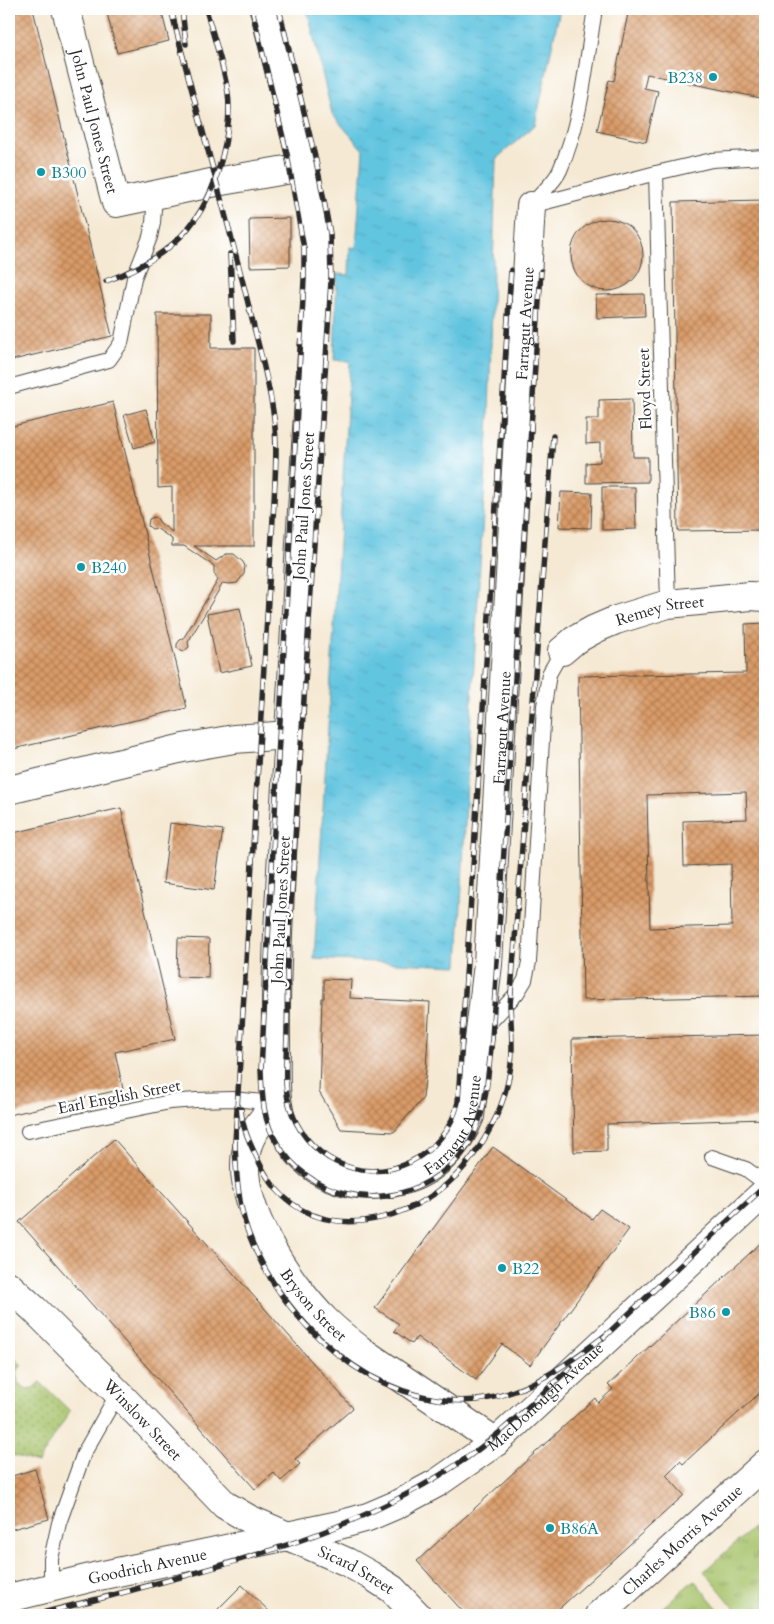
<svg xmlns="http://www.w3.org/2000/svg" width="774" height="1624" viewBox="0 0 774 1624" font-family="Cardo,serif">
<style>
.grass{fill:url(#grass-tufts);stroke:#68764a}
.park{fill:url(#park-dots);stroke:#68764a}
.water{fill:url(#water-ripples);stroke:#467886}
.building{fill:url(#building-cross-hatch);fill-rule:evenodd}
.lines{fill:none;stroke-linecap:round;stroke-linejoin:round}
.service-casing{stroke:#494844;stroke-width:16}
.minor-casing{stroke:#494844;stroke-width:30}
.service{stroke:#fff;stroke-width:14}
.minor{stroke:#fff;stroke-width:28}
.rail-casing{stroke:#2b2b2b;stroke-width:5.5}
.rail{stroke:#fff;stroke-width:4;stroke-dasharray:11;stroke-linecap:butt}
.culture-dot{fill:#0f9aa8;stroke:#fff;stroke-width:2}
.labels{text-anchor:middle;stroke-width:5;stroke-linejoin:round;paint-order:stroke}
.culture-label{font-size:16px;fill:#0d838f;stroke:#fff;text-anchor:start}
.street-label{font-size:16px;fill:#2b2b2b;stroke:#fff}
</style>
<defs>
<pattern id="grass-tufts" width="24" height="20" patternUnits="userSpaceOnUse" patternTransform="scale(1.25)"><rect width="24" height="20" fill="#a6c269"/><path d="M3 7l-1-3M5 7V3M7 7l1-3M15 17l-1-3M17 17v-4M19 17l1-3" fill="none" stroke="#879e57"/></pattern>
<pattern id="park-dots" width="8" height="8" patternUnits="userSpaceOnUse" patternTransform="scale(1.25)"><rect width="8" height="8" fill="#a6c269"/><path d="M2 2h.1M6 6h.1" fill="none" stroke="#879e57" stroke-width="1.8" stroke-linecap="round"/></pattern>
<pattern id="water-ripples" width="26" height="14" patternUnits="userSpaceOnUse" patternTransform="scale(1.25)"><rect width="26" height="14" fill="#62c5e0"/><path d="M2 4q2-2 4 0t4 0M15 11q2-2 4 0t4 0" fill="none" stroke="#55a9c0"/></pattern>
<pattern id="building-cross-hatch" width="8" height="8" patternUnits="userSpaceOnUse" patternTransform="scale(1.25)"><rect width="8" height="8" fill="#da9b68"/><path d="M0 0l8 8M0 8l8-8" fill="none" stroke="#b17f56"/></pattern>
</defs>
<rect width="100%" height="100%" fill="#fff"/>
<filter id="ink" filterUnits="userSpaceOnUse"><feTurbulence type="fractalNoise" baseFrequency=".02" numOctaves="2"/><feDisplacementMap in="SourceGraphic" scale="10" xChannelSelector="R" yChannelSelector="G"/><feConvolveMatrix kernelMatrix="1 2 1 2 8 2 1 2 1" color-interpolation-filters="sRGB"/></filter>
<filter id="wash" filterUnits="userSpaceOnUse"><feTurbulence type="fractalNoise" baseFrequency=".0096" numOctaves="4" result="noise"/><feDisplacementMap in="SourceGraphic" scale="20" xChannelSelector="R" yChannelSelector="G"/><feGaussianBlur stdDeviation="1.12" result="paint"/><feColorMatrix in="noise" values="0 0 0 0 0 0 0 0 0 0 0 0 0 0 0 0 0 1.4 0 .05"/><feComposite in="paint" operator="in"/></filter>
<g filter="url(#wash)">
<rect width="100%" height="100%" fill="#f5e9d3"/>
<g class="grass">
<polygon points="765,1517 765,1615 740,1615 704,1571"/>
<polygon points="694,1580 723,1615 654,1615"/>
</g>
<polygon class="park" points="9,1352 22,1365 16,1372 18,1383 27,1389 33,1388 40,1382 70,1411 38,1463 9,1454"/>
<polygon class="water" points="307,9 560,9 535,125 496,159 489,416 468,763 458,966 314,959 350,361 334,360 337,274 349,275 350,247 356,248 363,150 332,114"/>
<g id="blocks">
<g class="building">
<polygon points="9,9 33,9 112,336 9,361"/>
<polygon points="106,9 161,9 169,41 117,53"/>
<polygon points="629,9 765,9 765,99 647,74 644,88 658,91 646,142 597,131 609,80 614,81"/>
<polygon points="765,200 765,530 678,531 673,202"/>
<polygon points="290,218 290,266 250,267 249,219"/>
<circle cx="607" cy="255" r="36"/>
<polygon points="644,294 645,316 597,318 596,295"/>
<polygon points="157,314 211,314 211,348 254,348 254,546 194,546 216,561 226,554 234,554 243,562 245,566 244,574 237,583 229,584 223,583 188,642 189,647 183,652 177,648 177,644 180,640 183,639 218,580 214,573 214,566 184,546 172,546 172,539 156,528 152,529 148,526 149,519 154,517 157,518 160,523 172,532 172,487 158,488"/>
<polygon points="632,399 633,457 648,457 648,482 586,483 586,463 600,462 600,443 586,444 586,419 599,419 599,400"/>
<polygon points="113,402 187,708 9,750 9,427"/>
<polygon points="146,409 155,442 134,448 124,415"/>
<polygon points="602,487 635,487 636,529 602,530"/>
<polygon points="561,492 592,493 591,528 559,527"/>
<polygon points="240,608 252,666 219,673 207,614"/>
<path d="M765,623v373l-182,4 -5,-324 168,-3 -1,-49zM746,792l1,27 -64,2 1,45 47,-2 1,62 -82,2 -3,-133z"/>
<polygon points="121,808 175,1039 115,1052 123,1089 9,1115 9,834"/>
<polygon points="170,823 223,830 214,890 163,883"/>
<polygon points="178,938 209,939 208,978 177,977"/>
<polygon points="324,979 351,980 350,998 430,1002 426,1070 423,1098 394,1132 341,1129 319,1092 322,998 324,998"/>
<polygon points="765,1035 765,1119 607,1124 607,1151 574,1152 572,1039"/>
<polygon points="114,1139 353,1408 295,1459 300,1464 281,1481 274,1473 255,1489 19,1222"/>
<polygon points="493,1147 592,1219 600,1209 629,1229 530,1365 502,1344 476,1380 417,1337 412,1344 394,1331 399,1324 375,1308"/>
<polygon points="765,1239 765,1388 683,1464 680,1461 666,1475 684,1495 552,1615 466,1615 417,1561 595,1398 598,1403 613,1389 608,1385"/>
<polygon points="35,1469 49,1519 9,1530 9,1477"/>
<polygon points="242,1585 273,1615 212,1615"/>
</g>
</g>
</g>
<g filter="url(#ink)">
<use href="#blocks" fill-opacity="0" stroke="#494844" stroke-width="1"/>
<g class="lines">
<defs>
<g id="service">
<polyline points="656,173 668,604"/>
<polyline points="531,206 656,173 712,160 765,157"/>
<path d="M531,206c8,-12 23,-22 29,-36 22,-50 26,-108 35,-161"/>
<polyline points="9,387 101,362 109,360 121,343 134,278 150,237 153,223 155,194"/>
<polyline points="483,1030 517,993 525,980 529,962 544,706 549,674 562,651"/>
<polyline points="28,1131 170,1102 196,1100 232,1099 276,1103"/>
<polyline points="712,1157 746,1169 765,1183"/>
<polyline points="51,1588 51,1559 59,1523 84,1453 118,1393"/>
</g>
<g id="minor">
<path id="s1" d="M66,9l50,194 100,-21 87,-15c7,34 15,67 15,102 -15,200 -25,402 -37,602 -3,58 -6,114 -5,172 0,29 -3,59 9,87 19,46 68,63 115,51 33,-8 58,-34 70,-65l18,-152 43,-758"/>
<polyline points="264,9 303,167"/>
<path id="s2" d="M562,651l13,-11 20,-11 21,-9 52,-16 82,-8 15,1"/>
<polyline points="9,790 183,748 234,739 289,735"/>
<path id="s3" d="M276,1103c-10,13 -25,28 -29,45 -13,55 41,135 78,172 12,12 25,22 38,32l133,90"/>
<path id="s4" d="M9,1286l25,23 84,84 107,112 24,14 98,43 23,13 22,14 25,26"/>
<path id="s5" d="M9,1598l85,-21 245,-52 29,-8 28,-12 41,-22 59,-41 269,-250"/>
<path id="s6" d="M599,1615l166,-151"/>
</g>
</defs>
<use href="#service" class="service-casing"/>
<use href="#minor" class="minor-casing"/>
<use href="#service" class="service"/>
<use href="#minor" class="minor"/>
<defs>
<g id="rail">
<path d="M171,9c24,98 53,196 77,294 9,38 21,77 26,115 4,28 1,57 0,84l-39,640c1,30 3,62 13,90 33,90 127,178 229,168 49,-5 92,-37 130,-66"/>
<polyline points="182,9 186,44"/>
<path d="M252,9l35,145 17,95v31l-43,790c1,26 2,51 16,73 32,53 100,69 152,38 17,-10 31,-22 41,-39 17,-31 18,-69 22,-103l49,-768"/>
<path d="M279,9l37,152 7,34 7,39 1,47c-12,191 -25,382 -37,573 -2,37 -5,74 -7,111 0,22 1,43 0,64 0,24 -4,52 2,75 14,52 70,83 121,58 24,-12 42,-33 48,-60l53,-832"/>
<polyline points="230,254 234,341"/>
<path d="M106,281c63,-23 100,-57 116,-124 5,-20 9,-42 6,-64 -4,-27 -15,-57 -22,-84"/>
<path d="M241,1109c1,20 11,39 20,57 34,67 108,68 167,32 28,-17 50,-45 64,-73 12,-22 20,-52 20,-77 0,-14 -1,-28 -2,-42l43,-570"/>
<polyline points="603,1338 765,1186"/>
<path d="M34,1615c50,-12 100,-25 150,-39 97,-27 184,-54 269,-109 44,-28 80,-65 118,-100"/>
</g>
</defs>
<use href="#rail" class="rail-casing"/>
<use href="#rail" class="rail"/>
</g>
</g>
<g class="culture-dot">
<circle cx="713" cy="77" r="5"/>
<circle cx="41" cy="172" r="5"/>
<circle cx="81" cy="567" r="5"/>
<circle cx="502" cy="1268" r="5"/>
<circle cx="726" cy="1312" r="5"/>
<circle cx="550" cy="1528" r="5"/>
</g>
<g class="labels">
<g class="culture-label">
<text x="703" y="83" text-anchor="end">B238</text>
<text x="51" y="178">B300</text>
<text x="91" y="573">B240</text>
<text x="512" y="1274">B22</text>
<text x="716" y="1318" text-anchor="end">B86</text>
<text x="560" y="1534">B86A</text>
</g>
<g class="street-label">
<text dy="6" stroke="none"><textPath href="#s1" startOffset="116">John Paul Jones Street</textPath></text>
<text dy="6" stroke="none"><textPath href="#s1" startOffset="2389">Farragut Avenue</textPath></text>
<text transform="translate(644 389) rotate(-92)" y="6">Floyd Street</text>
<text transform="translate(303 506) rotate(-86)" y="6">John Paul Jones Street</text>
<text dy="6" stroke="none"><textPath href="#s2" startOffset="108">Remey Street</textPath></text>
<text dy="6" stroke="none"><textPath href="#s1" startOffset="1984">Farragut Avenue</textPath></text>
<text transform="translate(280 910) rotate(-87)" y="6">John Paul Jones Street</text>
<text transform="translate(119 1096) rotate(-11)" y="6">Earl English Street</text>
<text dy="6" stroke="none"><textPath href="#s1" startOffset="1579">Farragut Avenue</textPath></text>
<text dy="6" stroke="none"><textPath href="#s3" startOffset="230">Bryson Street</textPath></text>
<text dy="6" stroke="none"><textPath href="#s5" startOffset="584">MacDonough Avenue</textPath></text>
<text dy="6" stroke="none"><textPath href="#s4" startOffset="189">Winslow Street</textPath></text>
<text dy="6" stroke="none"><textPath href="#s6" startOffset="112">Charles Morris Avenue</textPath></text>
<text dy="6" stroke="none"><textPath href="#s5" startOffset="142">Goodrich Avenue</textPath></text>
<text dy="6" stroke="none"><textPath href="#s4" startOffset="454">Sicard Street</textPath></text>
</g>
</g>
<rect width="774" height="1624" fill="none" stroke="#fff" stroke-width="30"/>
</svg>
